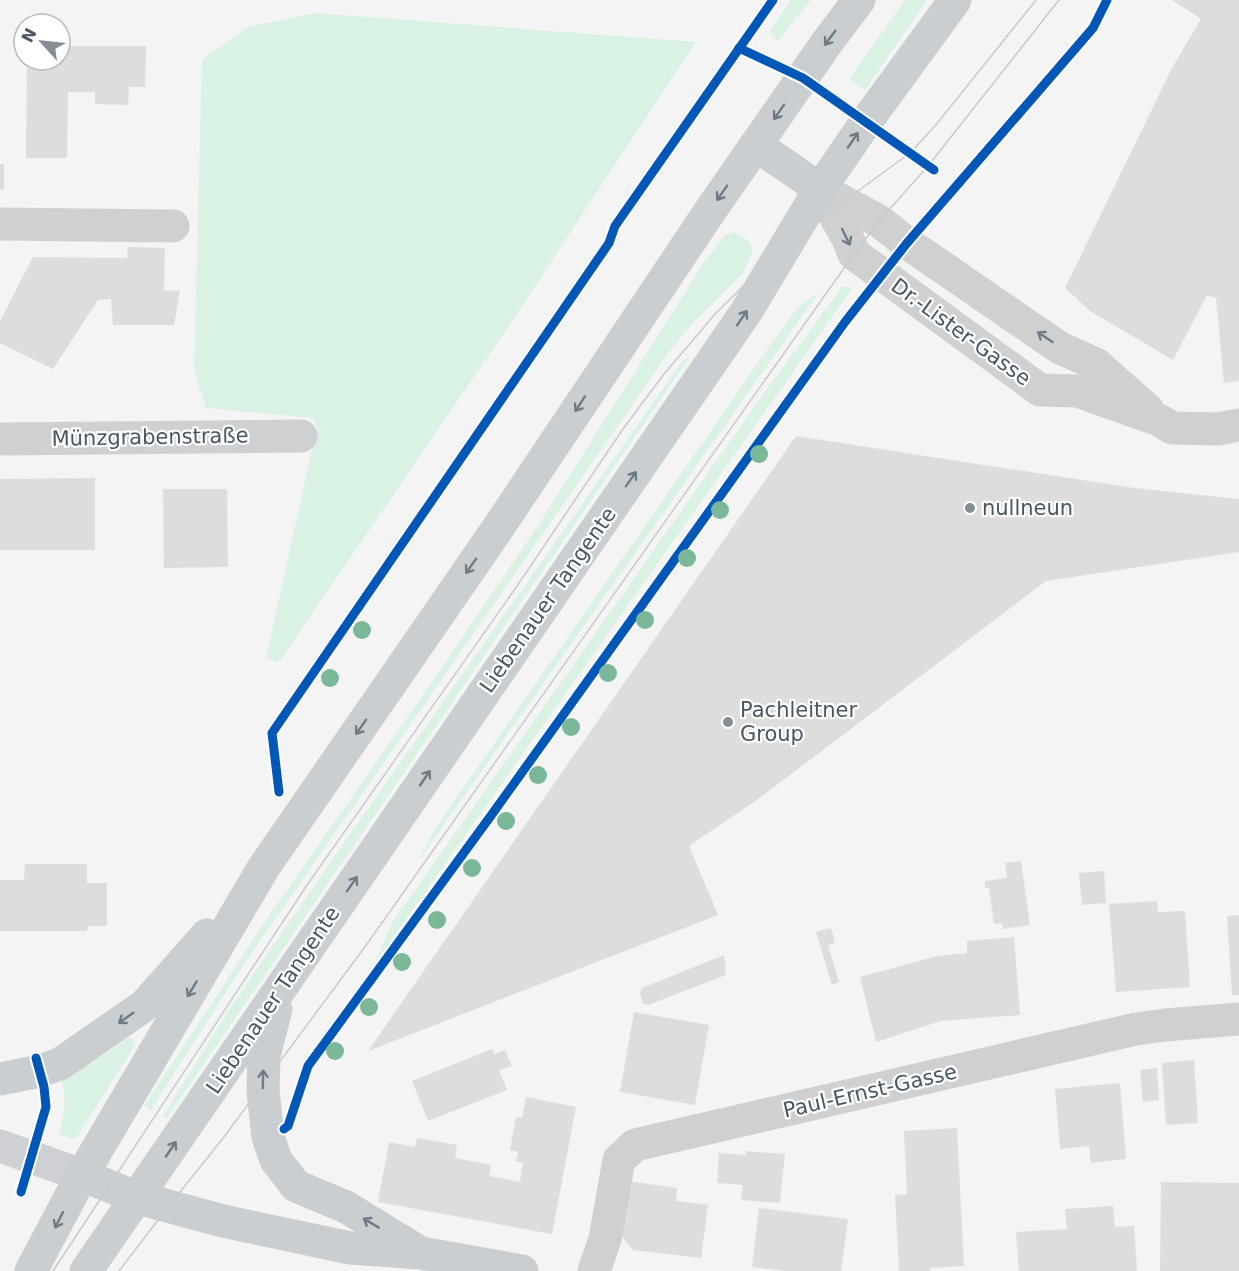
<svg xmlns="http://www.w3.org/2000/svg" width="1239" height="1271" viewBox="0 0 1239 1271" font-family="'DejaVu Sans',sans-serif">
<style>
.green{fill:#d9f2e3}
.building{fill:#ddddde}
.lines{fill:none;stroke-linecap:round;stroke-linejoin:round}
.street{stroke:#ced0d2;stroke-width:33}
.secondary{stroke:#ced0d4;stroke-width:33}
.primary{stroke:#caced1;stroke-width:33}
.tram{stroke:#c9cacc;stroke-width:1.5}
.cycleway-casing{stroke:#fff;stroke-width:13}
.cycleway{stroke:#0057b8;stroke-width:9}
.tree{fill:#7ab899}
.oneway{stroke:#707a83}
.oneway2{stroke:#727b83}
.poi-dot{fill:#868d94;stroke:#fff;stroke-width:2}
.labels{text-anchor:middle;stroke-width:4.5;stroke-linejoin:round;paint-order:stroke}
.street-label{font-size:21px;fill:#4a5661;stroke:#fff}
.poi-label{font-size:21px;fill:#4a5661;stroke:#fff;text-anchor:start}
</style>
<rect width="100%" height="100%" fill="#f4f4f4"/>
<g class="green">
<polygon points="791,0 811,0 777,42 770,31"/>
<polygon points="905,0 927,0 865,90 849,79"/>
<polygon points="315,13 696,42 504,333 279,662 266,658 317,427 313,418 206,408 194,371 202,59 248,27"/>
<polygon points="735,232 749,241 753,251 743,273 692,324 669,352 240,970 151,1110 145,1105 262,926 441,669 539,524 703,264 725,235"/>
<polygon points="842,287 853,287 375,963 392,923 764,393"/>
<polygon points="819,292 419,860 432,834 448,810 780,331 799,306"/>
<polygon points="689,358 166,1119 163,1116 230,1008 334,857 684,359"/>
<path d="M127,1038h4l4,3v4l-58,92 -4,2 -14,-5c7,-19 7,-37 2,-56l49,-27z"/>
</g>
<g class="building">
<polygon points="1172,0 1239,0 1239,381 1224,383 1216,298 1207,295 1173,360 1090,311 1065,288 1172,68 1201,19"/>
<polygon points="60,46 146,46 145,87 129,87 128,105 95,104 95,92 68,92 67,158 26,158 27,60 60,60"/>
<polygon points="0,164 4,164 4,189 0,190"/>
<polygon points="128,247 165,248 164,291 180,290 174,325 113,325 111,299 98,300 53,369 0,343 0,321 33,257 127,258"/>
<polygon points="796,436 1134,488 1239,499 1239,552 1046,581 761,797 689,846 718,915 368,1051"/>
<polygon points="95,478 95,550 0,550 0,479"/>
<polygon points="163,489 227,489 228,567 164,568"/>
<polygon points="1021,861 1030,925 1003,929 1002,923 994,924 989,888 985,888 985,881 1007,878 1005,863"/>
<polygon points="25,864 87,864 87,883 107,883 107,926 88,926 87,931 0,931 0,880 24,880"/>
<polygon points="1104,871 1106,903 1082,905 1079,873"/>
<polygon points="1157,901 1158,912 1185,911 1190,987 1116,992 1109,904"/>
<polygon points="1239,915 1239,995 1232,995 1227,916"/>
<polygon points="831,928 835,943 828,945 839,982 832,985 816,932"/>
<polygon points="1014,937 1020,1015 941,1021 876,1042 860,977 937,956 967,953 967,941"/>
<polygon points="724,955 726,975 648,1005 643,1004 640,994 642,988"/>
<polygon points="634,1012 709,1025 695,1105 620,1092"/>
<polygon points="492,1049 494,1054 505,1050 512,1066 499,1070 507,1090 428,1121 412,1081"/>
<polygon points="1194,1060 1198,1123 1166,1125 1162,1063"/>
<polygon points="1157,1068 1159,1100 1143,1102 1140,1070"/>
<polygon points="1120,1083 1126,1159 1091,1163 1089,1146 1060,1149 1055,1089"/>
<polygon points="526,1097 576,1107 552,1234 378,1202 389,1142 415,1147 417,1138 457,1145 455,1158 491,1165 489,1176 520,1182 523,1163 516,1161 518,1152 510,1150 516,1117 522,1118"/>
<polygon points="957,1128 964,1266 930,1268 930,1271 899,1271 895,1195 907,1194 904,1131"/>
<polygon points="746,1151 785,1154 780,1203 741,1200 743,1185 717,1183 719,1153 746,1155"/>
<polygon points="629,1181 677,1188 676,1201 708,1205 701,1258 633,1250 622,1237"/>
<polygon points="1161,1182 1239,1183 1239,1271 1160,1271"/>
<polygon points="1113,1206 1115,1227 1134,1226 1137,1271 1019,1271 1016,1232 1067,1229 1065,1209"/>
<polygon points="759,1208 848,1219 841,1271 786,1271 752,1267"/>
</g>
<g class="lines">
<g class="street">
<polyline points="820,189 848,239 854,254 1040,390 1077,391 1159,420 1172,428 1218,429 1239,425"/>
<polyline points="820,189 879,221 907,243 1060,348 1096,364 1148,410"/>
<polyline points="0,224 173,226"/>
<polyline points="0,439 301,436"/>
<polyline points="594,1271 605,1239 619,1160 635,1145 1136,1029 1165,1025 1239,1019"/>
</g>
<polyline class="secondary" points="0,1146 82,1175"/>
<g class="primary">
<polyline points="756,145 820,189"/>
<polyline points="276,1009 264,1056 263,1091 268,1137 276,1160 296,1186 346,1207 416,1250"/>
<polyline points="0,1079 40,1071 60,1064 145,1005 207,935"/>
<polyline points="82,1175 138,1198 223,1221 350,1248 421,1253 522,1271"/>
<polyline points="31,1271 82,1175 264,867 498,528 710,211 828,41 859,0"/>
<polyline points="86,1271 746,312 820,189 866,122 955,0"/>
</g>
<g class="tram">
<polyline points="53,1271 305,888 517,586 623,429 664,374 716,313 788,242 910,153 935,126 1036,0"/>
<polyline points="119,1271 168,1207 224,1137 367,944 854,254 879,221 928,166 1059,0"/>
</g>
<defs>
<g id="cycleway">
<polyline points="739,48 803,78 934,170"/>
<polyline points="279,792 272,733 609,243 615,226 773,0"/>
<polyline points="284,1129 288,1126 308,1066 490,817 845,322 907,243 1093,28 1107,0"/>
<polyline points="21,1192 46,1107 44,1087 36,1058"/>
</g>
</defs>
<use href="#cycleway" class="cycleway-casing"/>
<use href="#cycleway" class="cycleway"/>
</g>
<g class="tree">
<circle cx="759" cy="454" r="9"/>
<circle cx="720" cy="510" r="9"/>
<circle cx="687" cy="558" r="9"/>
<circle cx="645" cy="620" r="9"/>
<circle cx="362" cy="630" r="9"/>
<circle cx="608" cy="673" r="9"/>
<circle cx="330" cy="678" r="9"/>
<circle cx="571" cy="727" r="9"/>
<circle cx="538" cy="775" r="9"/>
<circle cx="506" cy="821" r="9"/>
<circle cx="472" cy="868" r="9"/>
<circle cx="437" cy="920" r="9"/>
<circle cx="402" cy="962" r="9"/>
<circle cx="369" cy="1007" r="9"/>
<circle cx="335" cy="1051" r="9"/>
</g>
<defs><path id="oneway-shaft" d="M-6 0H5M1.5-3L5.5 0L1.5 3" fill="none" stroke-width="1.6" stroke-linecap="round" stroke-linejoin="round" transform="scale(1.5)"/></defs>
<g class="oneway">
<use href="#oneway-shaft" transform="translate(830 38) rotate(126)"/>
<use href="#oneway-shaft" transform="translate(779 112) rotate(125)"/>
<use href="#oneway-shaft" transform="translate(853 140) rotate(-56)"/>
<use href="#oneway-shaft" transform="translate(722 193) rotate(125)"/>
<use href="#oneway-shaft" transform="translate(742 318) rotate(-56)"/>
<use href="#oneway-shaft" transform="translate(580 404) rotate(123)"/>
<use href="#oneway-shaft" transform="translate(631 479) rotate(-55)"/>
<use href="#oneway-shaft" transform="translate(471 566) rotate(125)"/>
<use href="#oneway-shaft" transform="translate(361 727) rotate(125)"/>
<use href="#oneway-shaft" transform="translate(425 778) rotate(-56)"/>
<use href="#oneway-shaft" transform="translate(352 884) rotate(-55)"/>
<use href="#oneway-shaft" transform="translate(192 989) rotate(121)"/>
<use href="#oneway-shaft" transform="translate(126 1018) rotate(145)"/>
<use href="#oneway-shaft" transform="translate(263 1079) rotate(-89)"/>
<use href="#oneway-shaft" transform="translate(171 1149) rotate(-56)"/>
<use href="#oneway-shaft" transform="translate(59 1220) rotate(117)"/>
<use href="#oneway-shaft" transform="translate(371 1223) rotate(-149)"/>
</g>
<g class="oneway2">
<use href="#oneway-shaft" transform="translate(846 237) rotate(64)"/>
<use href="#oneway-shaft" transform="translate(1045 337) rotate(-146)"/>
</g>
<g class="poi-dot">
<circle cx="970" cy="508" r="6"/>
<circle cx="728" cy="722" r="6"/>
</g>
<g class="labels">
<g class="street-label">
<text transform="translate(961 332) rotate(36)" y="7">Dr.-Lister-Gasse</text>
<text transform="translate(150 437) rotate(-1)" y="7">Münzgrabenstraße</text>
<text transform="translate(548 600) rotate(-55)" y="7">Liebenauer Tangente</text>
<text transform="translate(273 1000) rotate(-56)" y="7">Liebenauer Tangente</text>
<text transform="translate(870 1091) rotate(-13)" y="7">Paul-Ernst-Gasse</text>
</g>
<g class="poi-label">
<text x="982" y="515">nullneun</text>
<text x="740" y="717">Pachleitner<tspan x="740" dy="24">Group</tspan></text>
</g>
</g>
<g transform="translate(42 42) rotate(297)"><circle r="28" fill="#ffffff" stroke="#b7bbc0" stroke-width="1.5"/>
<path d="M0-4.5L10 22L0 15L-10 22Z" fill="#868d94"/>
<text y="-9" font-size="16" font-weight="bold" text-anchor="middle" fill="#4a5661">N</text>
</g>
</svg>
